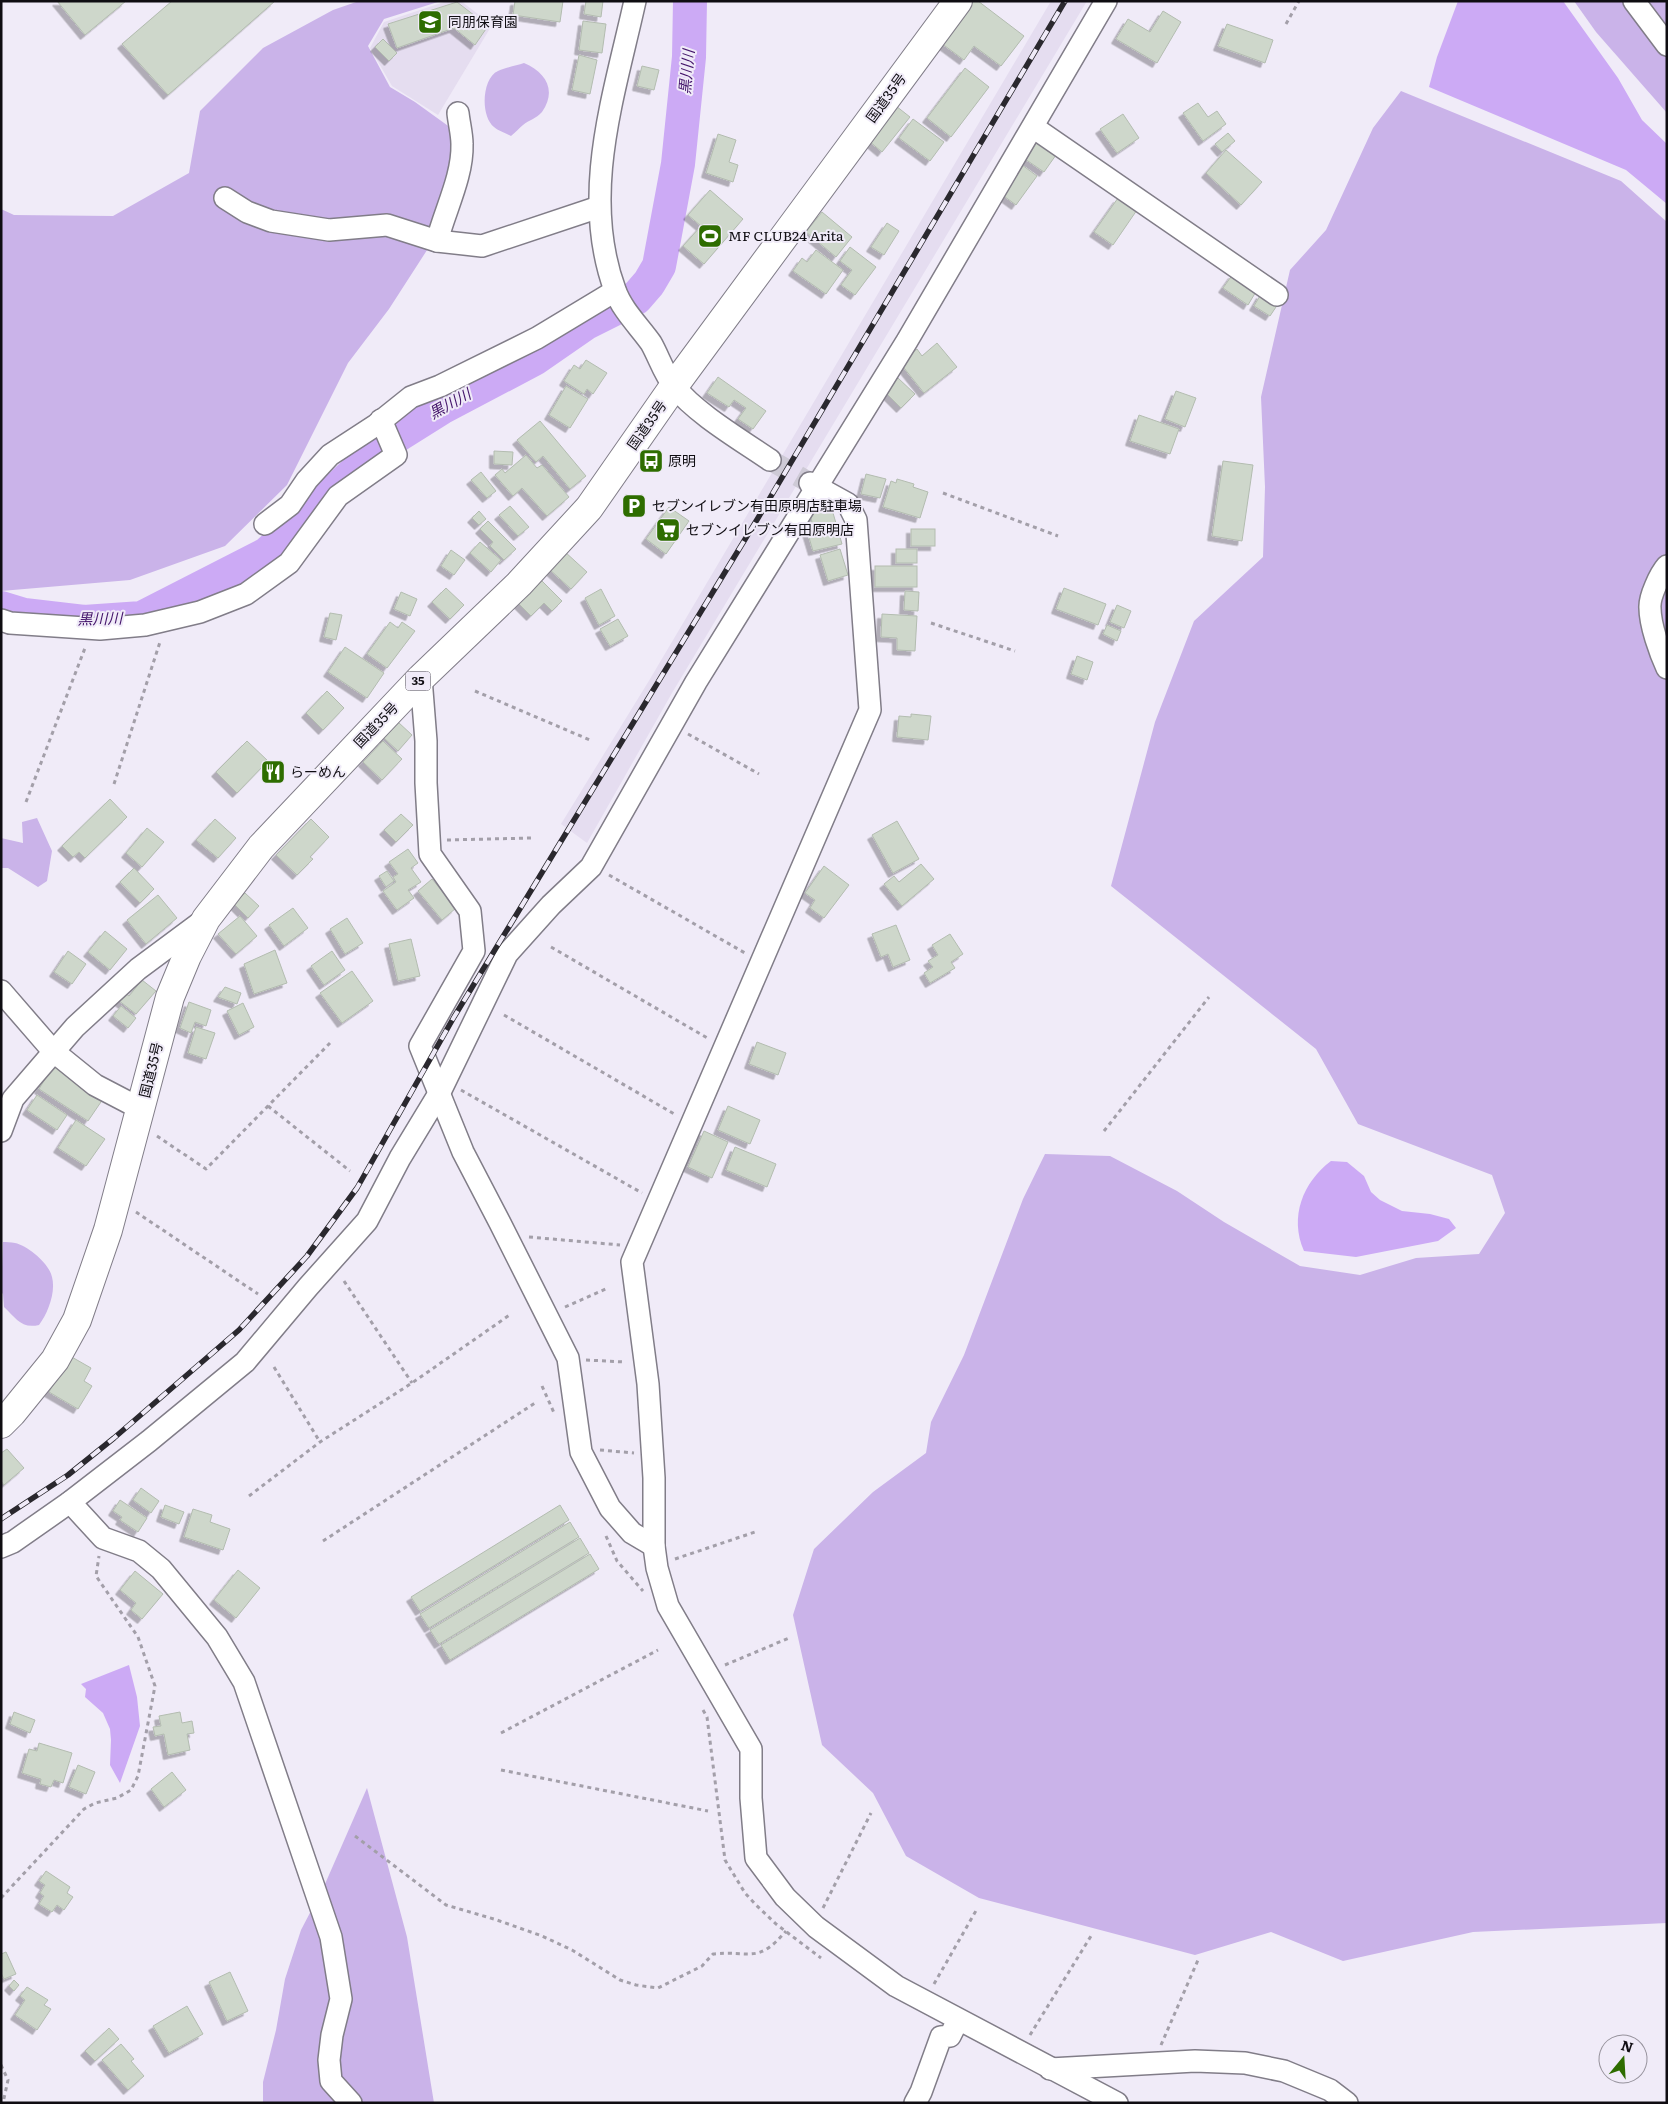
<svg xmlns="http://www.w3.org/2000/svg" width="1668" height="2104" viewBox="0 0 1668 2104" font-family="Literata,'Noto Sans JP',serif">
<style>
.built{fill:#e5ddf0}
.green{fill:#cab3e9}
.water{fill:#ccaaf5}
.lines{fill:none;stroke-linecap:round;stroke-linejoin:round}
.river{stroke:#ccaaf5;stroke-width:34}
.building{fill:#ced7cb;stroke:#b3bcb0;filter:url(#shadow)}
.minor-tunnel{stroke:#cecad6;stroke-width:21;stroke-dasharray:21 11;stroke-linecap:butt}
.minor-casing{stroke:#817d88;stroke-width:24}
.highway-casing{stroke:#817d88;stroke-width:30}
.path{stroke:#a39fa9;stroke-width:3;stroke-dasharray:4 4;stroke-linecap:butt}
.minor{stroke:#fff;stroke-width:21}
.highway{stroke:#fff;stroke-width:28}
.rail-casing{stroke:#2a282e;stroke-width:5.5}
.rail{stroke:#f0ebf8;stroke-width:4;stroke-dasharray:11;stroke-linecap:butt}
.labels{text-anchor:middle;stroke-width:4;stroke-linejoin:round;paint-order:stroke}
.shield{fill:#f0ebf8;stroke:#525057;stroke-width:1}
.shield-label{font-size:12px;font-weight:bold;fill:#0f0d12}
.poi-label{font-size:14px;fill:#0f0d12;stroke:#f0ebf8;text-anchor:start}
.street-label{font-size:14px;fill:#0f0d12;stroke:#f0ebf8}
.water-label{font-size:15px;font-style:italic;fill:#44156b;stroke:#f0ebf8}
</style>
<defs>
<filter id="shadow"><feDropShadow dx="-4.5" dy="4.5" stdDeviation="0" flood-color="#0004"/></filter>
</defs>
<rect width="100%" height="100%" fill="#f0ebf8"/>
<g class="built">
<polygon points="447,1 461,1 492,25 438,115 392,86 370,48 384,22"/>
<polygon points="1051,1 1087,1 672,693 587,843 561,824 650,679"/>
</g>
<g class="green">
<polygon points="359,1 441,1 384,19 368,46 390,87 415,102 451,128 451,170 429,247 389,309 348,363 287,485 225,546 130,580 1,591 1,209 14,215 113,216 189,173 200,111 263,48 333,10"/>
<polygon points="1574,1 1667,1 1667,113 1596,32"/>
<path d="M524,63c22,9 33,28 18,49 -6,7 -13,8 -19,13 -4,3 -7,7 -12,11 -5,-3 -13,-5 -17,-9 -14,-11 -12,-49 4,-56 8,-4 18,-5 26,-8z"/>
<polygon points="1401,91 1621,181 1667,222 1667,1923 1473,1932 1343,1961 1271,1932 1195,1955 979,1898 906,1856 873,1793 822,1745 793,1615 814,1549 873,1492 926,1453 931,1422 964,1355 1023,1199 1045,1154 1110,1156 1177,1191 1224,1222 1300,1266 1360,1275 1416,1258 1479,1254 1505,1213 1492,1175 1358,1124 1316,1049 1111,886 1155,722 1194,621 1263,557 1265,487 1261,397 1290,270 1326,230 1373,128"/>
<polygon points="37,818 52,851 47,881 38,887 8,868 1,868 1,838 23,843 22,822"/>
<path d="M3,1242c3,0 8,0 12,1 13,3 34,20 37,34 4,15 -4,36 -13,48 -18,4 -23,-7 -35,-18l-1,-13 -2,-2z"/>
<polygon points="367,1788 407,1937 434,2103 263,2103 263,2082 276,2030 285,1979 301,1930 325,1884"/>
</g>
<g class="water">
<polygon points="1458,1 1563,1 1618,78 1642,120 1667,144 1667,204 1626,170 1429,87 1437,57"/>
<path d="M1331,1161l16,1 17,14 7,16 9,8 22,11 28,3 19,5 7,9 -18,13 -82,16 -52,-6c-15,-34 -1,-69 27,-90z"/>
<polygon points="129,1665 137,1697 140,1726 120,1783 110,1765 111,1740 110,1729 103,1713 85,1697 86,1689 81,1684"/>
</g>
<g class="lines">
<polyline class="river" points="1,608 24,615 84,622 142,618 267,554 390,440 441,408 534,359 586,323 636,298 649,283 659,266 678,164 689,57 690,1"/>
</g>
<g class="building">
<polygon points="57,1 126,1 85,35"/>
<polygon points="172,1 275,1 168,95 122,44"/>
<polygon points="515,1 563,1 560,22 513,15"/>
<polygon points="586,1 603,1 601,17 584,14"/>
<polygon points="972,1 978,1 1024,36 1001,66 974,46 964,60 941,43"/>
<polygon points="457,2 488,26 475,45 454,28 397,48 388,24"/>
<polygon points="1163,11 1181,22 1157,63 1116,39 1128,19 1150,32"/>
<polygon points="583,21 606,24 602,53 579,50"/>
<polygon points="1227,24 1273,40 1265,63 1218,46"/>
<polygon points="383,39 397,53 389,61 375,47"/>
<polygon points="579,55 597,60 590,94 572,90"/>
<polygon points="642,66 659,70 654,90 637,86"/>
<polygon points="965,68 989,87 951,137 927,118"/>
<polygon points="1198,103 1208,117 1217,111 1226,124 1203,141 1183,113"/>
<polygon points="896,106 910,117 882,152 869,141"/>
<polygon points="1123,114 1139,138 1117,153 1100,129"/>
<polygon points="913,119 944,142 930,161 899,138"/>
<polygon points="1228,133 1235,141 1222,152 1215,144"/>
<polygon points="718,134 736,140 729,162 738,165 733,182 706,173"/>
<polygon points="1034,140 1056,155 1044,172 1022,157"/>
<polygon points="1226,150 1262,182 1241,205 1206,173"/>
<polygon points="1018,162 1037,176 1016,205 997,191"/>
<polygon points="710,190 743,219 704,264 683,246 701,226 688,215"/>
<polygon points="1118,198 1137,210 1113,245 1094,232"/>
<polygon points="822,212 852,237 836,257 806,232"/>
<polygon points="887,223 899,231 884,255 871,247"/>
<polygon points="850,247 876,267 855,295 841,285 852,270 840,261"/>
<polygon points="816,250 843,270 826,294 793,271 802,258 807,262"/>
<polygon points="1233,274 1257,290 1248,305 1223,288"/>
<polygon points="1261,294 1278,304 1270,316 1254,306"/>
<polygon points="937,343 957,367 924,393 900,363 917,349 922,356"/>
<polygon points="586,360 607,373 593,394 587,389 584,394 564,381 574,365 580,369"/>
<polygon points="718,377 766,411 753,429 738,419 746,408 734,400 729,407 707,393"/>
<polygon points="898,378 915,394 901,408 885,392"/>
<polygon points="566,386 588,399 570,428 549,415"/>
<polygon points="1176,391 1196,398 1185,427 1165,419"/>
<polygon points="1139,415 1179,429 1170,454 1130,441"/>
<polygon points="540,421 586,476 570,489 543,456 536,462 517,440"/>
<polygon points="494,451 513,452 512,465 494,464"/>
<polygon points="526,455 537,468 542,465 569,497 547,516 522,488 513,496 495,475 502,469 505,473"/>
<polygon points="1223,461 1253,465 1242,541 1212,536"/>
<polygon points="481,472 496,491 487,498 471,480"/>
<polygon points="866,474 886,479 880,498 861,494"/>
<polygon points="897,479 914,484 913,487 928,492 920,518 883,507 891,481 896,483"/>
<polygon points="510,506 529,527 518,536 499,515"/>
<polygon points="831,506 842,544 813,551 805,524 812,522 809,511"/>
<polygon points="669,507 689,521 666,554 646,539"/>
<polygon points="479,511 486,519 479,525 472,518"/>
<polygon points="488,521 516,549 504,560 490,546 493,542 480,529"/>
<rect x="911" y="529" width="24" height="17"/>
<polygon points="480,542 501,560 491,572 470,553"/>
<polygon points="840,549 848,575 828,581 820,555"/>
<rect x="896" y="549" width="21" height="14"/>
<polygon points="451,550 465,560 454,575 441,566"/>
<polygon points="564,551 587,572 571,589 548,568"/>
<rect x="875" y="566" width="42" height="21"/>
<polygon points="538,577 562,601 552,611 544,603 531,616 515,600"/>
<polygon points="446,588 464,605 450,619 432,602"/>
<polygon points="1064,588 1106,604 1098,625 1056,609"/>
<polygon points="601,589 615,616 599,625 585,598"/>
<polygon points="905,591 919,592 918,611 904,610"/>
<polygon points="401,592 417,599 410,616 394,609"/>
<polygon points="1117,605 1131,611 1124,628 1110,622"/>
<polygon points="330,613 342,615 336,640 324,637"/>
<polygon points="882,614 917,616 915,651 897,650 897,638 881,637"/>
<polygon points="618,619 628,636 610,646 600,629"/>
<polygon points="390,622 398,628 402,622 415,631 387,668 367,654"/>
<polygon points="1107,625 1121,631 1117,641 1103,634"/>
<polygon points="345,647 384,673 367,698 328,672"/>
<polygon points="1077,656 1093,662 1087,680 1071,674"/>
<polygon points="327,691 344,708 323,730 306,713"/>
<polygon points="911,714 931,716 928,740 897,737 899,716 911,717"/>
<polygon points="398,722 412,735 398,751 384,738"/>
<polygon points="247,741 268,761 237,793 216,772"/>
<polygon points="383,741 402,759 382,780 363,762"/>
<polygon points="110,799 127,817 85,858 79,852 73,857 62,846"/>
<polygon points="401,814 413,825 396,842 384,830"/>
<polygon points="215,819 236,838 218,858 196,840"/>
<polygon points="311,819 329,837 310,857 313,859 297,875 276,855"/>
<polygon points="897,821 919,859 893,873 872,835"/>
<polygon points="147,828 164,842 142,867 126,853"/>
<polygon points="408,849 418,863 411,868 421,882 408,890 414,898 397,910 383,891 396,882 393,877 398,874 389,862"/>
<polygon points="921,864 934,879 902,906 884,884 894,876 899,882"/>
<polygon points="824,866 849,885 824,918 810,908 815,900 805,893"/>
<polygon points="134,868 154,889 140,903 120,882"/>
<polygon points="387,871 394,881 386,887 379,876"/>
<polygon points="432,879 456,908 442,920 418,891"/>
<polygon points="245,893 259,906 248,918 234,904"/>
<polygon points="158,895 177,918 146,944 127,920"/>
<polygon points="293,908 308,928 284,946 269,925"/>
<polygon points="240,916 257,936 236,954 218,934"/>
<polygon points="347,918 363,943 345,954 330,929"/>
<polygon points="896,925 910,960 893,967 888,954 881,957 872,934"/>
<polygon points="105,931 127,949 110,970 88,952"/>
<polygon points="950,934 963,954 951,962 955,968 930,983 924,973 933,967 928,961 938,955 932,945"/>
<polygon points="411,939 420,976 398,981 389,944"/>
<polygon points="275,950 287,983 254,994 244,964"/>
<polygon points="68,951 86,964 72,984 54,972"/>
<polygon points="332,951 345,970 324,985 311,966"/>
<polygon points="352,971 373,1001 342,1023 320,993"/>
<polygon points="142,980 156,991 136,1014 118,1000 124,992 129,996"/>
<polygon points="225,987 241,993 237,1004 218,997"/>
<polygon points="189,1002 211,1010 206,1026 195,1022 191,1033 180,1028"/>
<polygon points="243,1003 254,1027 239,1035 227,1011"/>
<polygon points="121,1006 136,1018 128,1028 113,1016"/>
<polygon points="196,1027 215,1033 206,1059 188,1053"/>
<polygon points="757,1042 786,1053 778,1075 749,1064"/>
<polygon points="53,1066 103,1099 88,1121 39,1089"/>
<polygon points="37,1095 67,1115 57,1130 27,1110"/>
<polygon points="728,1106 760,1120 750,1144 718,1130"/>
<polygon points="76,1120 105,1139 86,1166 58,1148"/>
<polygon points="704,1131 728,1142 712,1178 688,1167"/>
<polygon points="735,1147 776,1164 767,1187 726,1170"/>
<polygon points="70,1356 91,1368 84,1381 92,1386 78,1409 49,1392"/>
<polygon points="7,1449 24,1468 4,1485 1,1481 1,1453"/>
<polygon points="141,1488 159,1501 151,1513 133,1500"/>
<polygon points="120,1500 147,1518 138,1532 120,1520 122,1517 113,1511"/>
<polygon points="165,1505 184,1512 179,1524 161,1517"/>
<polygon points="560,1505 569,1520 420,1611 411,1597"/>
<polygon points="193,1509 212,1515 210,1522 230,1529 223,1550 184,1537"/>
<polygon points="570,1522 579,1537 429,1628 420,1614"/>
<polygon points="580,1538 589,1553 439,1644 430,1630"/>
<polygon points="590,1554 599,1569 450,1660 441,1645"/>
<polygon points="238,1570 260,1588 236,1618 214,1600"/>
<polygon points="135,1571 163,1594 142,1619 131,1610 136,1603 120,1590"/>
<polygon points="14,1712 35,1720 30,1733 10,1724"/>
<polygon points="180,1712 182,1723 192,1721 194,1733 187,1734 190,1750 168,1755 164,1734 155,1736 153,1727 161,1726 159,1716"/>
<polygon points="39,1743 72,1753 63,1783 54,1780 51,1787 40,1784 41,1779 22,1773 29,1749 37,1751"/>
<polygon points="78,1765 95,1772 86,1794 69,1787"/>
<polygon points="172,1772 186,1790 164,1807 151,1789"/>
<polygon points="46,1871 70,1887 67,1893 73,1897 64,1910 57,1905 52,1912 39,1904 44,1896 40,1893 45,1885 39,1881"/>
<polygon points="6,1952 16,1974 4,1979 1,1973 1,1954"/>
<polygon points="230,1972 248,2011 227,2021 209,1982"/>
<polygon points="14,1980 19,1985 14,1991 9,1986"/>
<polygon points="27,1987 48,2000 44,2005 51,2009 37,2030 15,2015 25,2000 20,1996"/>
<polygon points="187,2006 203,2034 169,2053 153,2026"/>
<polygon points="109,2028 119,2039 95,2061 85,2051"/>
<polygon points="121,2044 134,2059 131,2061 144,2076 128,2090 102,2060"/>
</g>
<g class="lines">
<polyline class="minor-tunnel" points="770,460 810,483"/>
<defs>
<g id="minor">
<path d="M635,1c-21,95 -55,194 -20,289 7,20 24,36 36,53 8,14 13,31 23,43 21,27 67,54 96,74"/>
<polyline points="1634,1 1667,45"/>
<polyline points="1033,127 1277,295"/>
<polyline points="225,198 247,212 271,221 329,230 387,225 437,241 482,246 599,207"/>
<path d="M437,241c8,-31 26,-65 25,-97 0,-10 -3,-21 -4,-31"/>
<polyline points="810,483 848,504 856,520 870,710 632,1262 648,1384 654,1478 654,1546 657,1568 668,1606 751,1749 751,1798 756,1858 785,1897 816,1927 896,1986 1117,2103"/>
<polyline points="265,524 290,505 307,480 330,455 376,425 411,397 440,386 537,338 615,291"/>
<path d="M1667,566c-7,8 -18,31 -17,42 0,17 10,45 17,60"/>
<polyline points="1,620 10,623 100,629 145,625 200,612 246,594 289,563 338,496 396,455 381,420"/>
<polyline points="421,678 426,741 426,783 430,854 470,911 474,951 420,1046 463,1152 500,1223 568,1358 581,1452 610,1508 632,1533 654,1546"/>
<polyline points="1,991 53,1051 95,1085 141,1109"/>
<polyline points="1,1131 13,1099 75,1027 138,969 204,920"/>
<polyline points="70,1502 103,1538 139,1551 161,1569 217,1637 244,1682 331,1937 341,1999 332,2035 329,2060 331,2081 351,2103"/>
<polyline points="1,1547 13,1542 70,1502 149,1441 245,1362 308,1287 367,1221 400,1158 440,1092 507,954 551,905 591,867 696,682 907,341 1106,1"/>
<polyline points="1050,2069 1195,2061 1245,2063 1284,2071 1330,2090 1347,2103"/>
<polyline points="915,2103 921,2092 941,2037 950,2036 958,2020"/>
</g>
<polyline id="highway" points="1,1424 12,1413 55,1360 77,1320 108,1230 170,997 187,956 206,919 261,847 421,678 519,584 589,508 674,386 958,1"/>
</defs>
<use href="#minor" class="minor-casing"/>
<use href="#highway" class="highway-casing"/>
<g class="path">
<polyline points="1286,24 1299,1"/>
<polyline points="943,493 1058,536"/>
<polyline points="931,623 1015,651"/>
<polyline points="475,691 590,740"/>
<polyline points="688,734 759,774"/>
<polyline points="114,784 160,642"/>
<polyline points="26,802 85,648"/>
<polyline points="447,840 531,838"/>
<polyline points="609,875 745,953"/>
<polyline points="551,947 709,1039"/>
<polyline points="504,1015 676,1115"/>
<polyline points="461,1090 642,1193"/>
<polyline points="268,1106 350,1171"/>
<polyline points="1104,1131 1209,997"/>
<polyline points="157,1136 206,1169 330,1043"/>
<polyline points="136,1212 258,1294"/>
<polyline points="529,1237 620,1245"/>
<polyline points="344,1281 412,1383"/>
<polyline points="565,1307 608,1288"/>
<polyline points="586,1360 625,1362"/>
<polyline points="274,1367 320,1442"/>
<polyline points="542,1386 555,1415"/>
<polyline points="600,1450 634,1453"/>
<polyline points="249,1496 320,1442 412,1383 511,1314"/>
<polyline points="606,1536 617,1561 643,1591"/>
<polyline points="323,1541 535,1403"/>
<polyline points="675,1559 758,1531"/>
<polyline points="725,1665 789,1638"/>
<polyline points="703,1710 707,1717 725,1860 745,1893 756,1905 776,1924 821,1958"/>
<polyline points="501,1733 658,1650"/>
<polyline points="501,1770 708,1811"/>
<path d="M355,1836l91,69 51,15 45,16 30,14 48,30 16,5 22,3 44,-22 11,-12c38,-4 44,11 73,-23"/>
<polyline points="1,1898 84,1809 95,1803 117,1798 131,1790 138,1776 155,1686 138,1637 96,1576 99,1556"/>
<polyline points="823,1908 871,1813"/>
<polyline points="934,1984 977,1909"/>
<polyline points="1030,2035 1091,1936"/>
<polyline points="1161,2045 1198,1960"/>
<polyline points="1,2065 8,2080 3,2103"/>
</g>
<use href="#minor" class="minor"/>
<use href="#highway" class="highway"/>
<defs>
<polyline id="rail" points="1,1519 68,1475 114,1438 239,1330 307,1256 357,1188 454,1017 758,518 1065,1"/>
</defs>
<use href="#rail" class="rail-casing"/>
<use href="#rail" class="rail"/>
</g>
<defs>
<symbol id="school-square" viewBox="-11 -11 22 22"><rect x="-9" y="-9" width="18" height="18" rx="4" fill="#2e6d00" stroke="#f0ebf8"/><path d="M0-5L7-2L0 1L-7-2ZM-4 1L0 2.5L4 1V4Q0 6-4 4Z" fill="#fff"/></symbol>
<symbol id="stadium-square" viewBox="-11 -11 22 22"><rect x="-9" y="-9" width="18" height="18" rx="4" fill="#2e6d00" stroke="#f0ebf8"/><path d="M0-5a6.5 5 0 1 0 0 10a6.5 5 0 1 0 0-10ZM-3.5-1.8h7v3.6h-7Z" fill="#fff"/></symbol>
<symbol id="bus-square" viewBox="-11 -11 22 22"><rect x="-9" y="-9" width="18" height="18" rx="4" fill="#2e6d00" stroke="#f0ebf8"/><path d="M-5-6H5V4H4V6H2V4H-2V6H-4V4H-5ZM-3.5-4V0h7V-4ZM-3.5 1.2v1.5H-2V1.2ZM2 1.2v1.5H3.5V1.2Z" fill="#fff"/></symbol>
<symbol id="parking-square" viewBox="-11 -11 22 22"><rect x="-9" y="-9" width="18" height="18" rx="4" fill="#2e6d00" stroke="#f0ebf8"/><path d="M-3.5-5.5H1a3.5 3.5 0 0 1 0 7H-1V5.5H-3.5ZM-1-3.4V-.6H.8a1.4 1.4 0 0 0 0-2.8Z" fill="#fff"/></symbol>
<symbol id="supermarket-square" viewBox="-11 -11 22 22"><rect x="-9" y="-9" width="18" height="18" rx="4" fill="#2e6d00" stroke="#f0ebf8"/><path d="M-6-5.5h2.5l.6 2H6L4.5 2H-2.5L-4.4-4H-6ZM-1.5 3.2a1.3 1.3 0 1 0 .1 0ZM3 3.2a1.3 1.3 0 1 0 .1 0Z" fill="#fff"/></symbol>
<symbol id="restaurant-square" viewBox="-11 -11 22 22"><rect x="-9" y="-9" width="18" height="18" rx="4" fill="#2e6d00" stroke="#f0ebf8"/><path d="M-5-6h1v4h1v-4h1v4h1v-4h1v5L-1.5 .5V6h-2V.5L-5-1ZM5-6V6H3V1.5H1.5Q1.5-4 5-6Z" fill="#fff"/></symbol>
</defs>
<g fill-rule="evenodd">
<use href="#school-square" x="416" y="8" width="28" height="28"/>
<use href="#stadium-square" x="696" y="222" width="28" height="28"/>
<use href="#bus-square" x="637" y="447" width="28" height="28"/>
<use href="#parking-square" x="620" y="492" width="28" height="28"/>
<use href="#supermarket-square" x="654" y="516" width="28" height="28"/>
<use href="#restaurant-square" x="259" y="758" width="28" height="28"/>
</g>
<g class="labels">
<rect class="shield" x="405.5" y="671.5" width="25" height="19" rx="4"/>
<g class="shield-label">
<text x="418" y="685">35</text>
</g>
<g class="poi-label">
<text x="448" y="27">同朋保育園</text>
<text x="728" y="241">MF CLUB24 Arita</text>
<text x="668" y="466">原明</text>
<text x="652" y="511">セブンイレブン有田原明店駐車場</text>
<text x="686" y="535">セブンイレブン有田原明店</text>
<text x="290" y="777">らーめん</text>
</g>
<g class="street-label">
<text transform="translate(886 98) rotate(-54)" y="5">国道35号</text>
<text transform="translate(647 425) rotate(-55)" y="5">国道35号</text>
<text transform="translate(376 725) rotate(-46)" y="5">国道35号</text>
<text transform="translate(151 1070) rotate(-76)" y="5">国道35号</text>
</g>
<g class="water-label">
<text transform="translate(687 72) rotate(-85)" y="5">黒川川</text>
<text transform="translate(450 404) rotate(-29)" y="5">黒川川</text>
<text transform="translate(100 619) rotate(-1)" y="5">黒川川</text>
</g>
</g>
<rect width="1668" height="2104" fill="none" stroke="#0f0d12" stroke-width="5"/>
<g transform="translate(1623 2059) rotate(18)"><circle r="24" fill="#f0ebf8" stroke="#96929c"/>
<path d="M0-4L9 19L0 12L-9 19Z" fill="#2e6d00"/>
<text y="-8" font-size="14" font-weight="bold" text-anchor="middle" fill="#0f0d12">N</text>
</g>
</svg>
